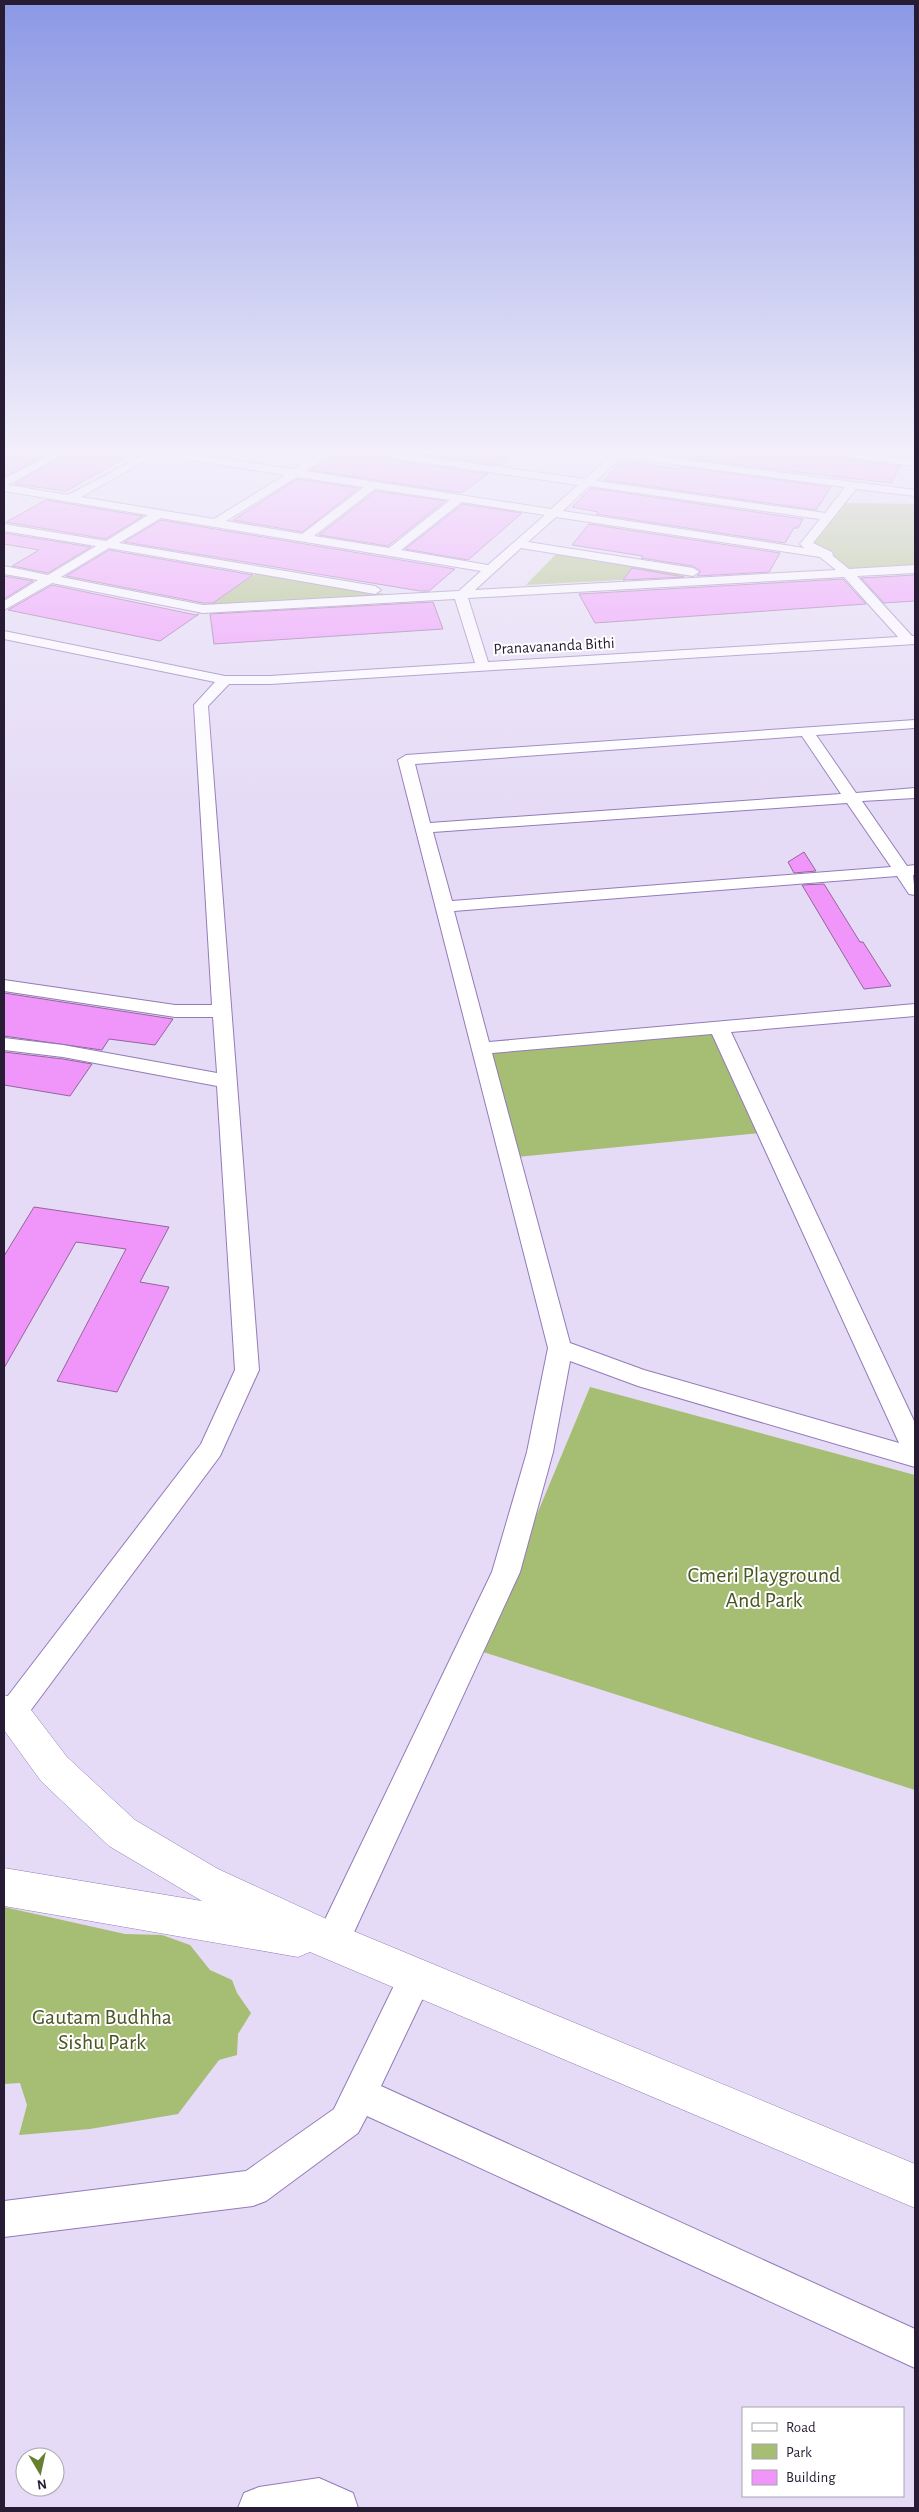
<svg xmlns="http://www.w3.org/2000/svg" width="919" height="2512" viewBox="0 0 919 2512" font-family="'Alegreya Sans',sans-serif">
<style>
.green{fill:#a6bd74}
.building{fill:#f096fb;stroke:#936599}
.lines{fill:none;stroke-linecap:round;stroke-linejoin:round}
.minor-casing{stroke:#947bb8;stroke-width:2}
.tertiary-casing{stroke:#947bb8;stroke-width:1}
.minor{fill:#fff;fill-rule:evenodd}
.tertiary{fill:#fff;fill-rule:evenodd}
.labels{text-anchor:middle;stroke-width:4;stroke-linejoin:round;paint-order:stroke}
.far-street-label{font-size:16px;fill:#271c34;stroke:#fff}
.near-park-label{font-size:22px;fill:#485622;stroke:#fff}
</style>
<rect width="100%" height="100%" fill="#e5dbf6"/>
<g class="green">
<polygon points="842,503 915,504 915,567 845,571 808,542"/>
<polygon points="556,554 695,576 526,585"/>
<polygon points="260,571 401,597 203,609"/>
<polygon points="719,1027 760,1133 517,1157 482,1048"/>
<polygon points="590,1387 915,1475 915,1790 480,1651"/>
<polygon points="4,1907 125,1934 162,1935 190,1945 210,1970 232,1980 237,1993 251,2013 238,2034 237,2055 219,2060 178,2114 90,2129 19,2135 27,2105 20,2083 4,2084"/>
</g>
<g class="building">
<polygon points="4,455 47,455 4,477"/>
<polygon points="64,455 130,455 66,491 14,484"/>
<polygon points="336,455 385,455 392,460 488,474 461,493 310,470"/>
<polygon points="423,455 516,455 501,465"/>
<polygon points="693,455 845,455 852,460 900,466 891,483 689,459"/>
<polygon points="623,461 679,469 681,467 831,487 816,510 604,480"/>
<polygon points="297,479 359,488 302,532 233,520"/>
<polygon points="590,489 598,489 803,519 798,528 794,528 785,543 596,514 598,512 572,507"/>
<polygon points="376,491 445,501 388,546 319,535"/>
<polygon points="46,500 124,513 143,516 106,539 6,522"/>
<polygon points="463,504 522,513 468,560 405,549"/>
<polygon points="161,520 455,569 429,591 420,591 124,542"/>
<polygon points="589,524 780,553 769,572 697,576 701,571 693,566 641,558 643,556 572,545"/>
<polygon points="4,533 91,547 48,573 12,566 39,550 4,544"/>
<polygon points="109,550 253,575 213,603 203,603 66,576"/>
<polygon points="632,568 684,577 623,580"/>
<polygon points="915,575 915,601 884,603 861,578"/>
<polygon points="4,576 33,581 4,599"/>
<polygon points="843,579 866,604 595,623 579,594"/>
<polygon points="52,585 196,615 199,614 160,641 8,610"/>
<polygon points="433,602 443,629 214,644 210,614"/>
<polygon points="804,852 816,871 794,873 788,862"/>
<polygon points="824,884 860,942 863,942 891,986 864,989 802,885"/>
<polygon points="4,993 173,1019 155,1045 109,1039 102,1050 4,1036"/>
<polygon points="4,1052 63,1059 92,1064 70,1096 4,1085"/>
<polygon points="34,1207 169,1227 140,1282 169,1287 117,1392 57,1381 126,1249 76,1242 4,1368 4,1256"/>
</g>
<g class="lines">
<defs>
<g id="minor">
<path d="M50,455h12l-54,30 60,10 76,-40h12l-75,42 133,22 71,-44 -107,-17 -5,-3h24l96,14 23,-14h12l-23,16 246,38 27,-24 -186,-27 -5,-3h25l173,24 27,-24h36l267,35v6l-59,-7 -43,54 19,9 1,4 16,13 66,-4v8l-58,3 55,60h3v8l-645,40h-41l-21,22 51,664 -39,86 -198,266 -10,4 -8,-3v-22l197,-257 34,-74 -18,-284 -154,-29 -59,-7v-12l59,7 154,28 -4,-56h-38l-171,-26v-11l171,25h37l-18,-300 21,-23 -211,-43v-8l221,45h45l205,-13 -20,-64 -252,14 -151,-30 -48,27v-9l34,-21 -34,-6v-8l44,9 48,-29 -92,-15v-7l102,17 42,-26 -144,-24v-12zM622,457l4,1 219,29 -20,26 -229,-32zM297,477l67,10 -62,47 -76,-13zM589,486l231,33 -20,25 4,4 -241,-37zM375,489l75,11 -61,48 -75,-12zM462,502l83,13 -57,50 -87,-15zM556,517l264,40 16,13 -361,20 46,-42 172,28 6,-4 -6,-4 -165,-26zM161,518l320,53 -22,20 -256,14 -142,-28 48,-29 266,46 6,-4 -6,-4 -256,-43zM844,577l54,60 -410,25 -20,-64z"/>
<polygon points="847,455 875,455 915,460 915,466 852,458"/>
<path d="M915,720v8l-99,7 40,58 59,-5v10l-53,3 45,65 8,-1v10h-2l2,20 -6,-1 -12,-18 -443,35 35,131 426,-38v12l-184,16 184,391v44l-277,-81 -68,-25 -17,91 -33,120 -176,382 -12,4 -12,-4 -4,-12 4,-12 172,-358 35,-120 21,-104 -150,-588 8,-5zM802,736l39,58 -411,29 -15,-59zM847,803l44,64 -439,34 -19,-69zM712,1034l187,409 -255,-73 -74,-27 -78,-290z"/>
<polygon points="416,1960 428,1965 433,1977 381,2086 915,2329 915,2368 367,2116 358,2133 266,2201 253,2206 4,2237 4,2201 246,2171 334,2109 404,1965"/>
<polygon points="319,2478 353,2493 358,2508 238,2508 244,2493 259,2487"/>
</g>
<polygon id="tertiary" points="4,1695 25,1702 67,1757 135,1820 218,1869 346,1928 915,2164 915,2208 310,1952 298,1957 4,1906 4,1868 202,1901 109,1846 41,1781 4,1730"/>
</defs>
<use href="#minor" class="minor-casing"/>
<use href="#tertiary" class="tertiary-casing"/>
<use href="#minor" class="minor"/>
<use href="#tertiary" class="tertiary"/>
</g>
<linearGradient id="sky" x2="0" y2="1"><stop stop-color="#8b98e4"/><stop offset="0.56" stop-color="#f3effb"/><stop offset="1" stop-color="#f3effb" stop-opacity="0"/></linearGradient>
<rect width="919" height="806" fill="url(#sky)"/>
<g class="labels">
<g class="far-street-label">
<text transform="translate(554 645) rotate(-3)" y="6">Pranavananda Bithi</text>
</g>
<g class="near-park-label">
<text x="764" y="1582">Cmeri Playground<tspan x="764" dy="25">And Park</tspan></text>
<text x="102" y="2024">Gautam Budhha<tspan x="102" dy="25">Sishu Park</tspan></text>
</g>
</g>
<rect width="919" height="2512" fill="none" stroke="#271c34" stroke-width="10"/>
<rect x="742" y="2407" width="162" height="90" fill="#ffffff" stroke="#a9a4ae"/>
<rect x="752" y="2423" width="25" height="8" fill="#ffffff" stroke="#a9a4ae"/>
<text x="786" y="2432" font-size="15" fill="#271c34">Road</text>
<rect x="752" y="2444" width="25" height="15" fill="#a6bd74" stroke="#a9a4ae"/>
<text x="786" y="2457" font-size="15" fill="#271c34">Park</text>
<rect x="752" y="2470" width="25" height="15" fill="#f096fb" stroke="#a9a4ae"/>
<text x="786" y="2482" font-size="15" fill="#271c34">Building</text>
<g transform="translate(40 2472) rotate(171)"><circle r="24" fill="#ffffff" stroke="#a9a4ae"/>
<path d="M0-4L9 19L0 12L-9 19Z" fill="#697f30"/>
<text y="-8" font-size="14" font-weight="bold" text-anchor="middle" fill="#271c34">N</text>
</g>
</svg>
